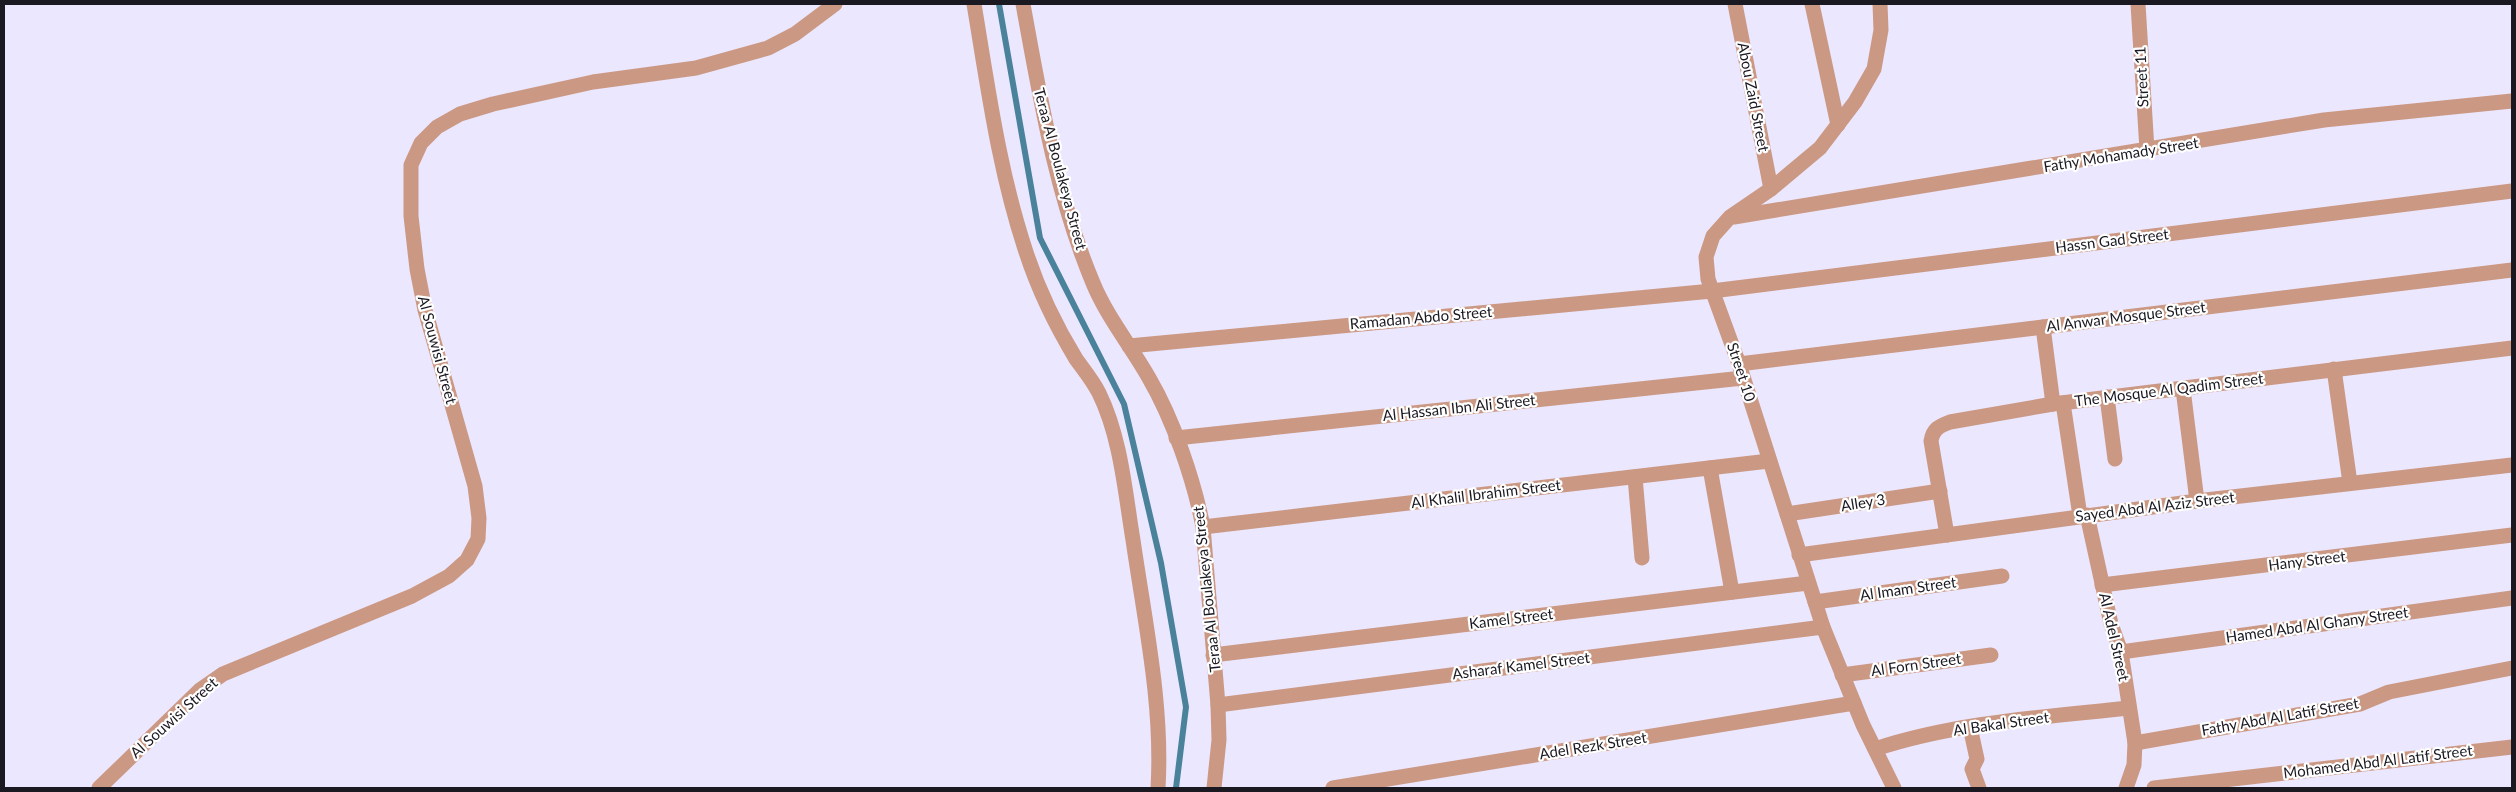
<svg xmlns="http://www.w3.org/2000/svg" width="2516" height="792" viewBox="0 0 2516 792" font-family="Lato,sans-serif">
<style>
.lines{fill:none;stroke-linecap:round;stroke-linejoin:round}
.stream{stroke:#4a829b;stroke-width:6}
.minor{stroke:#cb9883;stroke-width:15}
.labels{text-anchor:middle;stroke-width:4.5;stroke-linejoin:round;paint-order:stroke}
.street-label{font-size:15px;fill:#1a1820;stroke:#fff}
</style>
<rect width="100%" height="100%" fill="#ebe7fe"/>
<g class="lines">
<polyline class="stream" points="999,4 1040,238 1124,404 1161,563 1186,707 1176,788"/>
<g class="minor">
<path d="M974,4c14,84 25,167 52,248 12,37 30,74 50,107 8,11 17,22 23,34 22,45 26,99 34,147 12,83 30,165 25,248"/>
<path d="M1023,4c17,93 33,191 70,279 14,34 38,63 56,95 24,41 45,102 54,149l15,178 1,35 -5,48"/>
<polyline points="1735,4 1771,189"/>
<polyline points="1812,4 1838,125"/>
<polyline points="1880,4 1881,30 1874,69 1855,102 1820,148 1771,189 1730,217 1713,236 1706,257 1708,279 1739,364 1823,627 1863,725 1894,788"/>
<polyline points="2138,4 2147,150"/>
<polyline points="1734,217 2324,120 2512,101"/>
<polyline points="2043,327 2053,404"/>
<polyline points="1129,346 1712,291 2512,191"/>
<polyline points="1739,364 2512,270"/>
<polyline points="2334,369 2350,483"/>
<polyline points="2183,389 2197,501"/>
<polyline points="2107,397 2115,459"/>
<polyline points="2063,403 2080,516"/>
<polyline points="1176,438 1743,378"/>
<polyline points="1710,468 1732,592"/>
<polyline points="1635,477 1642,558"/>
<polyline points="1787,514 1940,491"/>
<polyline points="2087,515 2111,624 2121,652 2135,743 2134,765 2126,788"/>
<polyline points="1203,527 1769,461"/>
<path d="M1947,535l-16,-94c2,-12 8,-15 19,-19l103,-18 459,-56"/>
<polyline points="1799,555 2197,501 2512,465"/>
<polyline points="2102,585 2512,535"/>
<polyline points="1815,602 2002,576"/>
<polyline points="2121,652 2512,598"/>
<polyline points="1213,655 1808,583"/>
<polyline points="1842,675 1991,655"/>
<polyline points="1218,705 1823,627"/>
<polyline points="1970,727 1977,759 1972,769 1979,788"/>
<polyline points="2135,743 2360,704 2389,692 2512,668"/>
<path d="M1875,749c82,-27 170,-32 254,-41"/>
<polyline points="99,788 200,690 223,674 412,596 449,576 467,560 478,539 479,518 475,486 425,310 417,269 411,216 411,165 421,143 437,127 460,114 493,104 593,82 696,68 768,48 795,34 835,4"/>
<polyline points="1333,788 1854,703"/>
<polyline points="2154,788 2512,747"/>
</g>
</g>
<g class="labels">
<g class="street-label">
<text transform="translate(2142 77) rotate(-93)" y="5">Street 11</text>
<text transform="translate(1753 97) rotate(79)" y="5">Abou Zaid Street</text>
<text transform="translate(2121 155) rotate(-9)" y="5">Fathy Mohamady Street</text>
<text transform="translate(1060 169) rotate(75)" y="5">Teraa Al Boulakeya Street</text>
<text transform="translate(2112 241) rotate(-7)" y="5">Hassn Gad Street</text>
<text transform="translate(2126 317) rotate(-7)" y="5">Al Anwar Mosque Street</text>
<text transform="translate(1421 318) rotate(-5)" y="5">Ramadan Abdo Street</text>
<text transform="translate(437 350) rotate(75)" y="5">Al Souwisi Street</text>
<text transform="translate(1741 372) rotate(72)" y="5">Street 10</text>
<text transform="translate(2169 390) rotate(-7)" y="5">The Mosque Al Qadim Street</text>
<text transform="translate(1459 408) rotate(-6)" y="5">Al Hassan Ibn Ali Street</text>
<text transform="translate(1486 494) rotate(-7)" y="5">Al Khalil Ibrahim Street</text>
<text transform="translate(1863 503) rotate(-9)" y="5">Alley 3</text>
<text transform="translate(2155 507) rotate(-7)" y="5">Sayed Abd Al Aziz Street</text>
<text transform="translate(2307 561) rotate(-7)" y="5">Hany Street</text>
<text transform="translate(1207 589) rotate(-96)" y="5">Teraa Al Boulakeya Street</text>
<text transform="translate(1908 589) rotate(-8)" y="5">Al Imam Street</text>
<text transform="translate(1511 619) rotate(-7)" y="5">Kamel Street</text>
<text transform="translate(2317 625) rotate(-8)" y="5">Hamed Abd Al Ghany Street</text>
<text transform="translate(2114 637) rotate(77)" y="5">Al Adel Street</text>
<text transform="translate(1916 665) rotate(-8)" y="5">Al Forn Street</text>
<text transform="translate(1521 666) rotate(-7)" y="5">Asharaf Kamel Street</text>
<text transform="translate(2280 717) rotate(-10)" y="5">Fathy Abd Al Latif Street</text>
<text transform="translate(174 718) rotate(-42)" y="5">Al Souwisi Street</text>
<text transform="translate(2001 724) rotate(-8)" y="5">Al Bakal Street</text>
<text transform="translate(1593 746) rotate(-9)" y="5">Adel Rezk Street</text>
<text transform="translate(2378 762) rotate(-7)" y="5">Mohamed Abd Al Latif Street</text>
</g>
</g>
<rect width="2516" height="792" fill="none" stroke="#1a1820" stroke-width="10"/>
</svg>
